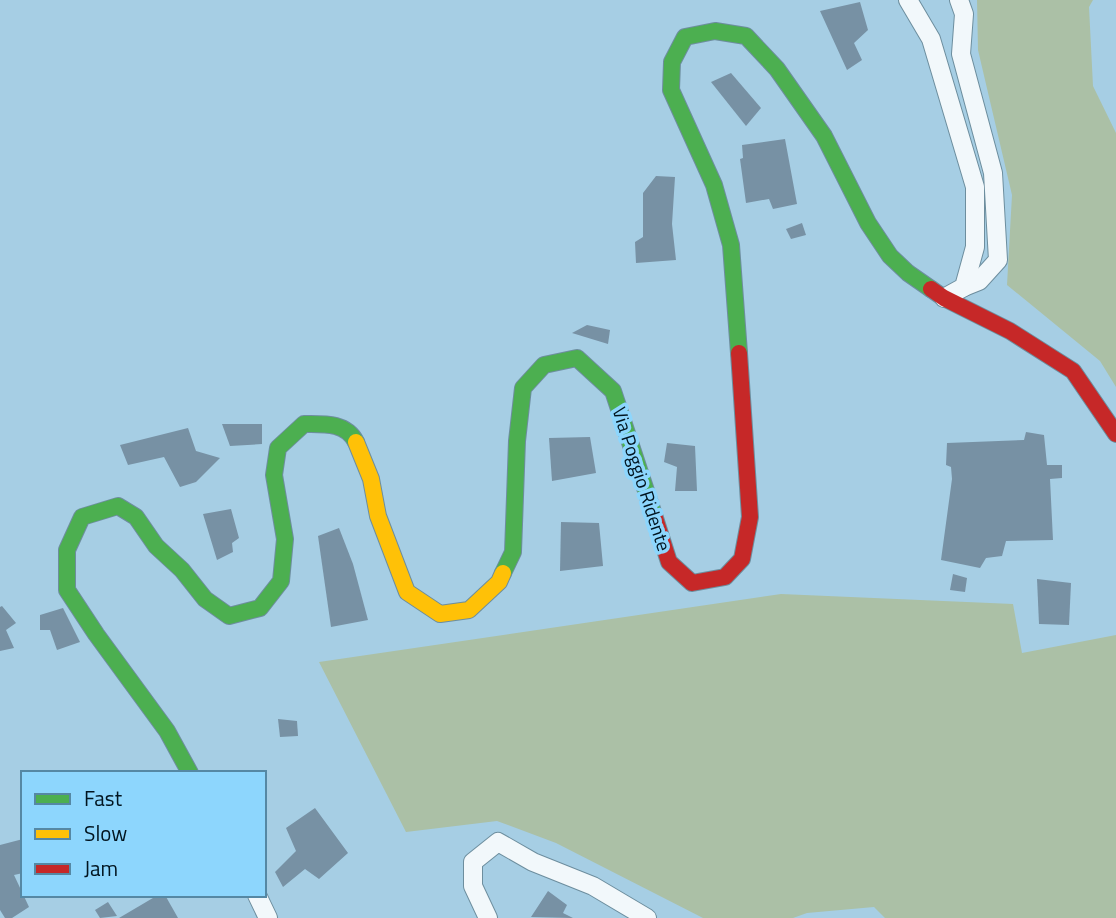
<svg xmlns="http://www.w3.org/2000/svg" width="1116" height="918" viewBox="0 0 1116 918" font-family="'Titillium Web',sans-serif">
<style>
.green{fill:#abc0a6}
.building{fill:#7791a4}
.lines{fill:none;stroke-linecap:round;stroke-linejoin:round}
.street-casing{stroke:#6d8e9e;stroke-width:20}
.fast-casing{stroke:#6d8e9e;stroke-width:18}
.slow-casing{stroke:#6d8e9e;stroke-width:18}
.jam-casing{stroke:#6d8e9e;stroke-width:18}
.street{stroke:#f2f8fb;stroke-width:18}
.fast{stroke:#4caf50;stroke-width:16}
.slow{stroke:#ffc107;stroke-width:16}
.jam{stroke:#c62828;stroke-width:16}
.labels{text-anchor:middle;stroke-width:7;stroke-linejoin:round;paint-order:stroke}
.street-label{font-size:19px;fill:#01141f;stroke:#8dd6fd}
</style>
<rect width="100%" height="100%" fill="#a6cee4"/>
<g class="green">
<polygon points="977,0 1093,0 1089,7 1093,86 1116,133 1116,387 1100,361 1007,285 1012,195 978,50"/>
<polygon points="781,594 1013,604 1022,653 1116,635 1116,918 885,918 874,907 807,913 793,918 703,918 556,843 497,821 406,832 319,662"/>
</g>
<g class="building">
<polygon points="860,2 868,30 854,43 862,60 847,70 820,11"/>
<polygon points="731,73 761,108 746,126 711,82"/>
<polygon points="785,139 797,204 773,209 769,199 746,203 740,159 743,158 742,145"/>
<polygon points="656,176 675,177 672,224 676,260 636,263 635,242 643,237 643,193"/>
<polygon points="802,223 806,235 791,239 786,229"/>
<polygon points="587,325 610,330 608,344 572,333"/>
<polygon points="222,424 262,424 262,444 230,446"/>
<polygon points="188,428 196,451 220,458 196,482 180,487 164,457 128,465 120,445"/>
<polygon points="1026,432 1044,435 1047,465 1062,465 1062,478 1050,479 1053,540 1006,541 1002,556 986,558 980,568 941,560 952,479 951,467 946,465 947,443 1024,440"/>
<polygon points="590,437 596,473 552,481 549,438"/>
<polygon points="667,443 695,446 697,491 675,491 677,467 664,462"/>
<polygon points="231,509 239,538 232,543 233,552 217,560 203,514"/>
<polygon points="561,522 599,523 603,566 560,571"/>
<polygon points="339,528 353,564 368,620 331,627 318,536"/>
<polygon points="953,574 967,578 965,592 950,590"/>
<polygon points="1037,579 1071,583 1069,625 1039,624"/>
<polygon points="2,606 16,623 6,630 14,648 0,651 0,607"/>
<polygon points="63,608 80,642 57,650 50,630 40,630 40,615"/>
<polygon points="278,719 297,721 298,736 280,737"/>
<polygon points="315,808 348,853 319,879 305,869 283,887 275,872 296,851 286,828"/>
<polygon points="23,839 23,873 14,875 29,907 12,918 5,918 0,910 0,845"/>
<polygon points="548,891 567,905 563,913 573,918 531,917"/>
<polygon points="158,895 165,895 178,918 119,918"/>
<polygon points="108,902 117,916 100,918 95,910"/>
</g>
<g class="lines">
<defs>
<g id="street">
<polyline points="908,0 931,39 975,187 975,247 964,287 944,298"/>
<polyline points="959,0 964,14 961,54 993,173 998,260 979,281 964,287"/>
<polyline points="257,895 268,918"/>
<polyline points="488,918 473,886 473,862 498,842 533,862 593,886 647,918"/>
</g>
<g id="fast">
<polyline points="739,353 731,245 714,185 671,90 672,62 685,37 715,31 746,36 777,69 824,136 868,223 890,256 908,273 931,289"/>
<polyline points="503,573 513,552 517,441 523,388 544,365 577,358 613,391 654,515"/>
<path d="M190,773l-23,-42 -71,-97 -29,-44v-40l15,-33 36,-11 18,11 20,29 26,24 23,29 24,17 31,-8 21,-27 4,-42 -11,-64 4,-27 26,-24c19,0 42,-2 52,18"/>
</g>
<polyline id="slow" points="356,442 371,479 378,516 407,592 440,614 469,610 499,582 503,573"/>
<g id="jam">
<polyline points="931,289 944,298 1010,331 1073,371 1116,434"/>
<polyline points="654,515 669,562 692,583 725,577 742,559 750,517 739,353"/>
</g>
</defs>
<use href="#street" class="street-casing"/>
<use href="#fast" class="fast-casing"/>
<use href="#slow" class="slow-casing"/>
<use href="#jam" class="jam-casing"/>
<use href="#street" class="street"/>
<use href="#fast" class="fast"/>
<use href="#slow" class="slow"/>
<use href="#jam" class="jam"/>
</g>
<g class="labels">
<g class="street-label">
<text transform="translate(642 479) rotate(72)" y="7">Via Poggio Ridente</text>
</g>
</g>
<rect x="21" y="771" width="245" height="126" fill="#8dd6fd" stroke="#5588a4" stroke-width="2"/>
<rect x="35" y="794" width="35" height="10" fill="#4caf50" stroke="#5588a4" stroke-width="2"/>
<text x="84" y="806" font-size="21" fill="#01141f">Fast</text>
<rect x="35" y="829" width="35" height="10" fill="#ffc107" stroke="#5588a4" stroke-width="2"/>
<text x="84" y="841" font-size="21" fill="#01141f">Slow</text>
<rect x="35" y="864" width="35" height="10" fill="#c62828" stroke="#5588a4" stroke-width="2"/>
<text x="84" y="876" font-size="21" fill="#01141f">Jam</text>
</svg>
